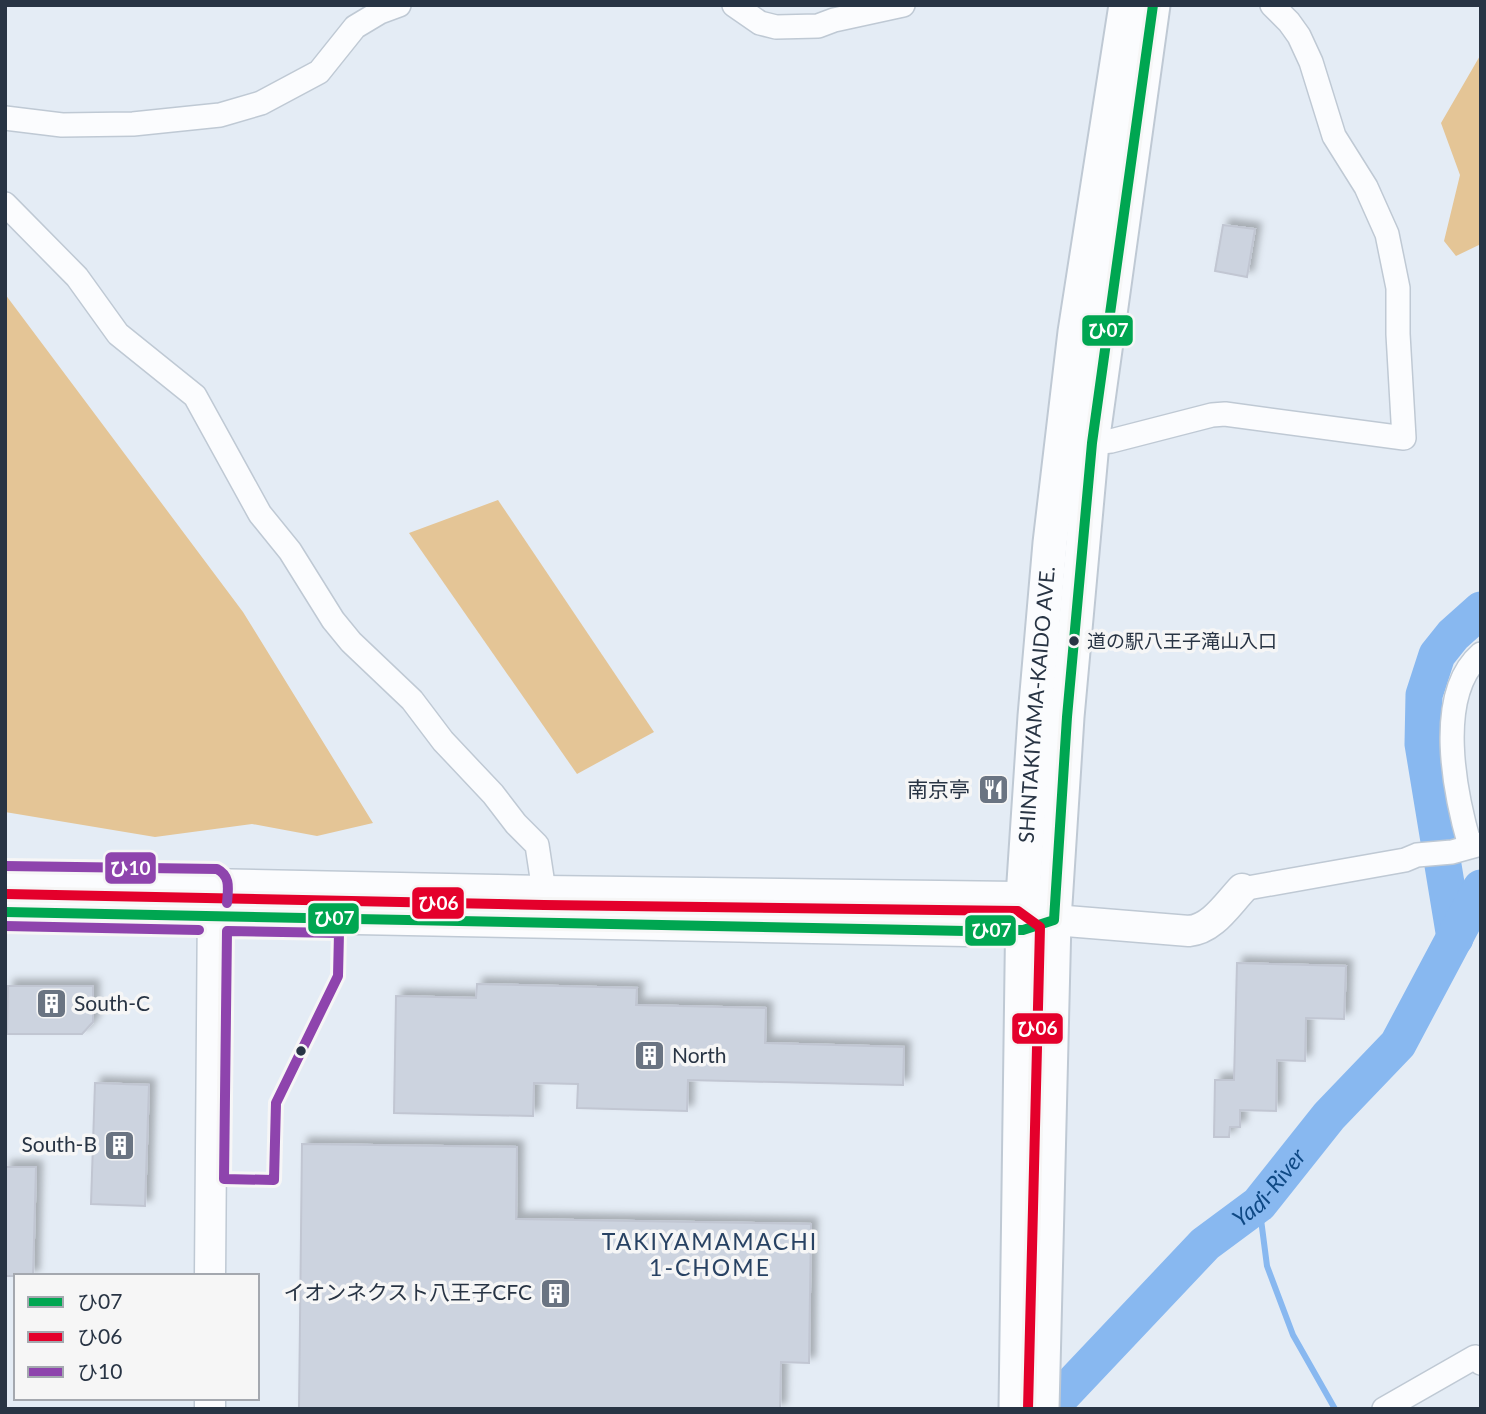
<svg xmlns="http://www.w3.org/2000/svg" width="1486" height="1414" viewBox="0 0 1486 1414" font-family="Lato,'Noto Sans JP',sans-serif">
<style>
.forest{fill:#e4c596}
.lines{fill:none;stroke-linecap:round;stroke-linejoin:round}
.stream{stroke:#88b8f0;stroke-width:6}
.river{stroke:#88b8f0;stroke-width:37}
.building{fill:#ccd3df;stroke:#c1c6d2;stroke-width:2;filter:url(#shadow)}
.minor-casing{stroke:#bfc9d4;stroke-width:26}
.tertiary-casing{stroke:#bfc9d4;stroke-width:33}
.secondary-casing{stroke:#bfc9d4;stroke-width:37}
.minor{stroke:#fbfcfe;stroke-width:23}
.tertiary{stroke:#fbfcfe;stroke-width:30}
.secondary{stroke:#fbfcfe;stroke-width:33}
.bus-1-casing{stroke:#f6f6f6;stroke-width:16}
.bus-2-casing{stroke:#f6f6f6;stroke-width:16}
.bus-3-casing{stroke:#f6f6f6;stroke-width:16}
.bus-1{stroke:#00a651;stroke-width:10}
.bus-2{stroke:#e4002b;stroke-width:10}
.bus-3{stroke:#8e44ad;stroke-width:10}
.bus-dot{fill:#283444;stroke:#f6f6f6;stroke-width:2.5}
.labels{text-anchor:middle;stroke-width:7;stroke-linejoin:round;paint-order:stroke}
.bus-label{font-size:19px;fill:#283444;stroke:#f6f6f6;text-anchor:start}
.street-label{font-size:21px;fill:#283444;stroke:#f6f6f6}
.poi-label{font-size:21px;fill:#283444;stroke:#f6f6f6;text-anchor:end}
.water-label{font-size:23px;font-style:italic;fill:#0f4985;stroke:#f6f6f6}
.neighbourhood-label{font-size:23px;letter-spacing:2px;fill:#284263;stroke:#f6f6f6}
.line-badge{stroke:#f6f6f6;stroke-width:2.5}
.badge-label{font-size:19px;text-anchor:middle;font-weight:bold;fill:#fff}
</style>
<defs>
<filter id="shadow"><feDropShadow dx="6" dy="-6" stdDeviation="3.5" flood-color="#0004"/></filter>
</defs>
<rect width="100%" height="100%" fill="#e4ecf5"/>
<g class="forest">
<polygon points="1481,54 1481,244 1456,256 1444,241 1460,175 1441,123"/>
<polygon points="5,294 243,612 373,823 317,836 252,824 155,837 5,812"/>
<polygon points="498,500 654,732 577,774 409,533"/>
</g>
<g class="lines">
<polyline class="stream" points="1259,1204 1267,1266 1293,1335 1335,1409"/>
<g class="river">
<polyline points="1455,938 1423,744 1424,695 1437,655 1453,635 1481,610"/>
<path id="s1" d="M1049,1409l156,-165 54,-40 70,-88 69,-72 83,-156"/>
</g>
</g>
<g class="building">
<polygon points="1223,225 1255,229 1247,277 1215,271"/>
<polygon points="1237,963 1346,966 1344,1019 1306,1018 1305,1061 1277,1060 1276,1111 1240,1110 1240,1127 1230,1127 1229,1137 1214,1137 1215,1080 1234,1080"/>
<polygon points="477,984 637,988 636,1005 766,1008 765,1043 904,1047 903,1085 688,1080 687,1111 577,1108 578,1084 534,1083 533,1116 394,1113 396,996 476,998"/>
<polygon points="8,986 93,986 93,1022 82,1034 7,1034"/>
<polygon points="95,1083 149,1085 145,1206 91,1204"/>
<polygon points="302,1144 517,1147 516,1219 811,1224 809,1363 781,1362 780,1409 299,1409"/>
<polygon points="5,1167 36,1167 33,1276 5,1276"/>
</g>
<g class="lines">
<defs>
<g id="minor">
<polyline points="734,5 760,23 776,27 818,26 834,20 903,5"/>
<polyline points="5,118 62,125 133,124 220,115 261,103 319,72 355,27 380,12 399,5"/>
<polyline points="5,204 77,277 118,334 195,396 260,514 290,551 333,620 351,642 412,700 443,741 493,794 516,824 537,845 544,891 543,924"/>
<polyline points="1092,443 1111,441 1212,415 1225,414 1404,438 1398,334 1398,288 1387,234 1366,187 1334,136 1311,62 1299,36 1289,22 1272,5"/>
<path d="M1470,846c-15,-52 -36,-151 11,-192"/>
<polyline points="1242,889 1405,860 1417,855 1452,852 1481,844"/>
<polyline points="1384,1409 1475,1357 1481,1363"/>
</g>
<g id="tertiary">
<polyline points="5,880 544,891 1023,897 1042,911"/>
<path d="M5,912c321,8 641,15 961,19l57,-1 31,-10 135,11c23,-2 38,-26 53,-42"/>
<polyline points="210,1276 213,898"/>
<polyline points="210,1409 210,1398"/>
</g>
<g id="secondary">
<path id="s2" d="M1016,1409l7,-512 12,-181 15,-173 25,-211 51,-327"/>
<polyline points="1042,1409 1054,920 1067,717 1092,443 1153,5"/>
</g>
</defs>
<use href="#minor" class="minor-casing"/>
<use href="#tertiary" class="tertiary-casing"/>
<use href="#secondary" class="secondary-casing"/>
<use href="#minor" class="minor"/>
<use href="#tertiary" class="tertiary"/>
<use href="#secondary" class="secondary"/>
<defs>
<polyline id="bus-1" points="5,912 966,931 1023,930 1054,920 1067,717 1092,443 1153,5"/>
<polyline id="bus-2" points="5,894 544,905 1018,911 1040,927 1028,1409"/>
<g id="bus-3">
<path d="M5,866l212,3c14,7 11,20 10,34"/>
<polyline points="5,926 199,930"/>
<polygon points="227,931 339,933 338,976 276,1103 274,1180 224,1179"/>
</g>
</defs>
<use href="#bus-1" class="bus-1-casing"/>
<use href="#bus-2" class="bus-2-casing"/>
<use href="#bus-3" class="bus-3-casing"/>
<use href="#bus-1" class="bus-1"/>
<use href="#bus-2" class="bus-2"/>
<use href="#bus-3" class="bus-3"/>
</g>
<defs>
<symbol id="restaurant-square" viewBox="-11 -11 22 22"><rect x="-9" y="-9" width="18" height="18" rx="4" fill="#6a7482" stroke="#f6f6f6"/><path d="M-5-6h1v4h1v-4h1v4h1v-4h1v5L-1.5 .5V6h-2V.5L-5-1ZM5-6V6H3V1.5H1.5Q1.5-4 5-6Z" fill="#fff"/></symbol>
<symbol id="building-square" viewBox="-11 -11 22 22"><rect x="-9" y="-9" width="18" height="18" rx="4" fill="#6a7482" stroke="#f6f6f6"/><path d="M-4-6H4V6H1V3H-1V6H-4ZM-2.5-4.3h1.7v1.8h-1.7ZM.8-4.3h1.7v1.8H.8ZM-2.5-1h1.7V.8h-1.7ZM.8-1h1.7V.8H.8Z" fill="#fff"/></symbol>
</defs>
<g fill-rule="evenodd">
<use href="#restaurant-square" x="976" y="772" width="35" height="35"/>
<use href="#building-square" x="34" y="986" width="35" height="35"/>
<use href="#building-square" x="632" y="1038" width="35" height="35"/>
<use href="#building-square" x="102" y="1128" width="35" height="35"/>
<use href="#building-square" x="538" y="1276" width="35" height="35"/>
</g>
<g class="bus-dot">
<circle cx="1074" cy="641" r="6"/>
<circle cx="301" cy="1051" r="6"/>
</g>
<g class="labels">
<g class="bus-label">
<text x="1087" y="648">道の駅八王子滝山入口</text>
</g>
<g class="street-label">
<text dy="7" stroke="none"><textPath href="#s2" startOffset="705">SHINTAKIYAMA-KAIDO AVE.</textPath></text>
</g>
<g class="poi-label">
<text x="970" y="797">南京亭</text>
<text x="74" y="1011" text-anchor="start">South-C</text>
<text x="672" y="1063" text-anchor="start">North</text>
<text x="97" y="1152">South-B</text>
<text x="532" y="1300">イオンネクスト八王子CFC</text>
</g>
<g class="water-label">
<text dy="8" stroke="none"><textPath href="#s1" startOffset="313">Yadi-River</textPath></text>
</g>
<g class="neighbourhood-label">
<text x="710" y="1250">TAKIYAMAMACHI<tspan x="710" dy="26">1-CHOME</tspan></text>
</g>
</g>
<g class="line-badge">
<rect x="1081" y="314" width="53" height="33" rx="7" fill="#00a651"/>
<rect x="104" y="851" width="53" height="34" rx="7" fill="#8e44ad"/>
<rect x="411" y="886" width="54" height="34" rx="7" fill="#e4002b"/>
<rect x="307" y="902" width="53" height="33" rx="7" fill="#00a651"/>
<rect x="964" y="914" width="53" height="33" rx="7" fill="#00a651"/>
<rect x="1011" y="1012" width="53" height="33" rx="7" fill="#e4002b"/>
</g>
<g class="badge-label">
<text x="1108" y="337">ひ07</text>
<text x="130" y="875">ひ10</text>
<text x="438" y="910">ひ06</text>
<text x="334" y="925">ひ07</text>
<text x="991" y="937">ひ07</text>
<text x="1037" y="1035">ひ06</text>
</g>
<rect width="1486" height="1414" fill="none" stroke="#283444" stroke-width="14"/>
<rect x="14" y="1274" width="245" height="126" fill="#f6f6f6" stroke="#a4a8af" stroke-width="2"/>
<rect x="28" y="1297" width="35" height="10" fill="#00a651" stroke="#a4a8af" stroke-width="2"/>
<text x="77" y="1309" font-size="21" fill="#283444">ひ07</text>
<rect x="28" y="1332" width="35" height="10" fill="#e4002b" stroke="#a4a8af" stroke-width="2"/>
<text x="77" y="1344" font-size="21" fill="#283444">ひ06</text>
<rect x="28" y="1367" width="35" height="10" fill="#8e44ad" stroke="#a4a8af" stroke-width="2"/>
<text x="77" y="1379" font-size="21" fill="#283444">ひ10</text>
</svg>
